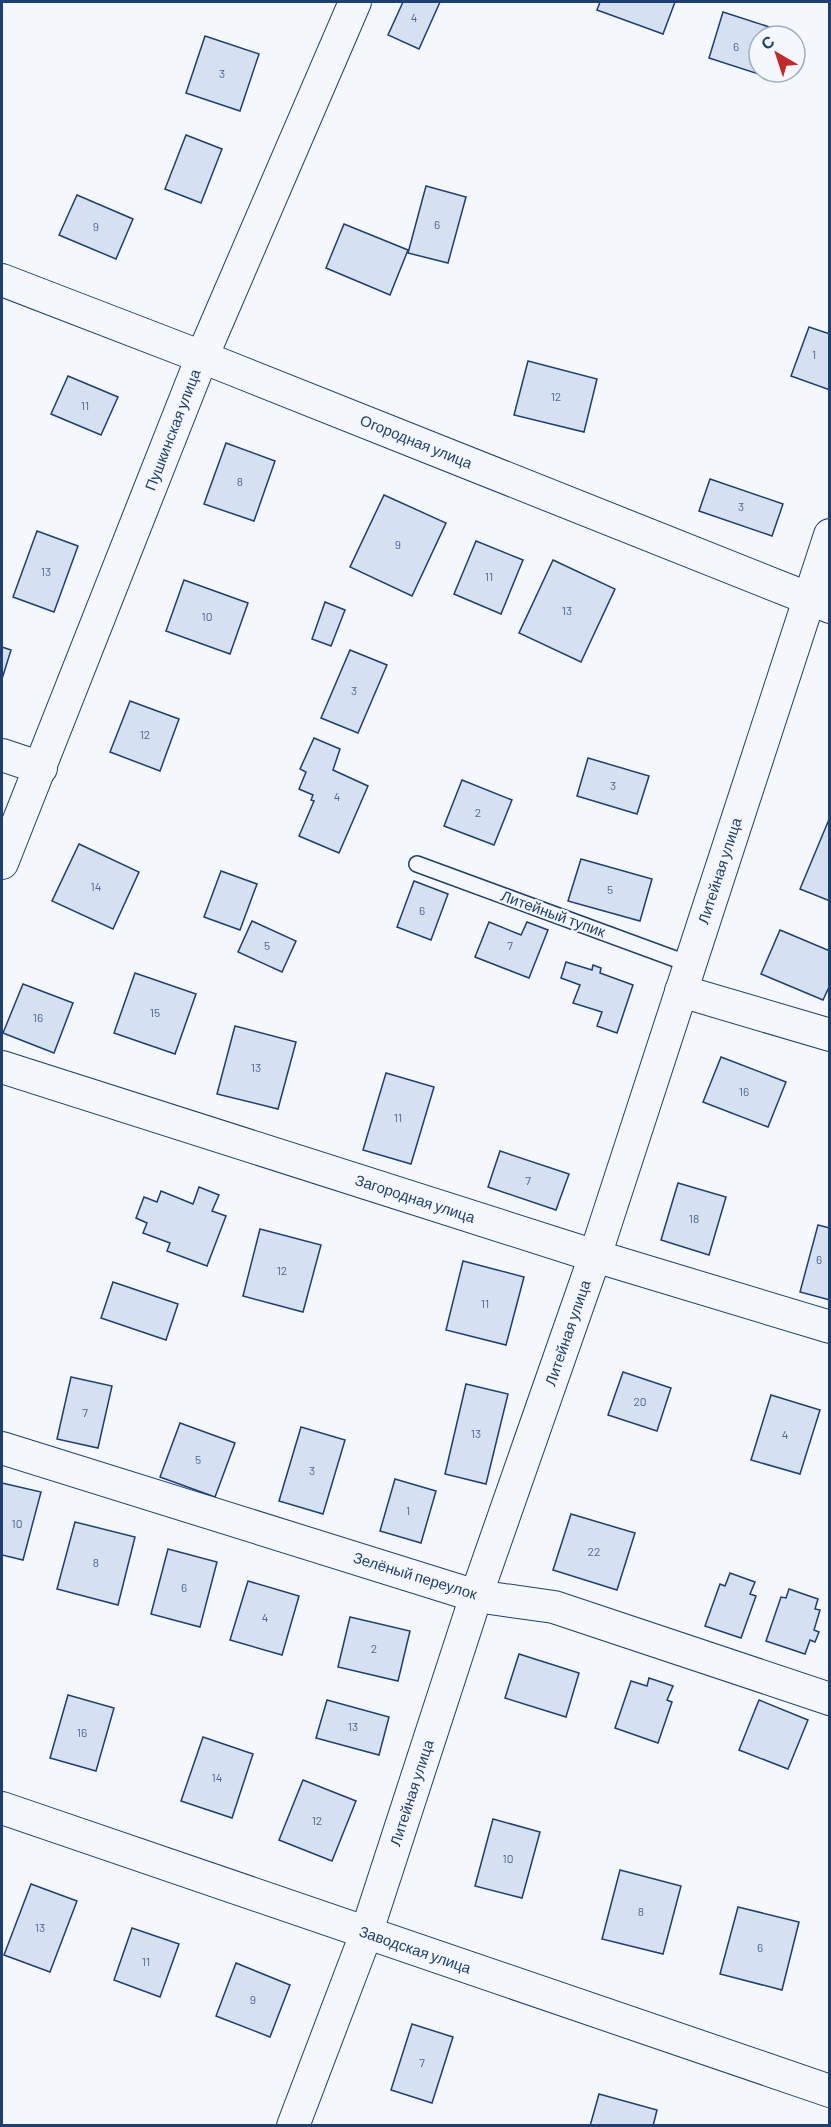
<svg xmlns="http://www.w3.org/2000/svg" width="831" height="2127" viewBox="0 0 831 2127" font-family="Barlow,sans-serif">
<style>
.building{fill:#d5e0f0;stroke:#1d3f73;stroke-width:1.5}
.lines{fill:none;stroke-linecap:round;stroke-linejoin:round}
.service-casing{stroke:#1d3f73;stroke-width:18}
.minor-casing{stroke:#1d3f73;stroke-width:34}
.service{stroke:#f4f7fb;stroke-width:15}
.minor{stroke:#f4f7fb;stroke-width:32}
.labels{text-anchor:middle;stroke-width:4.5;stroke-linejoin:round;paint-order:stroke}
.number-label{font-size:12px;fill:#4b6792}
.street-label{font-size:15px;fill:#1d3f73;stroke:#f4f7fb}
</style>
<rect width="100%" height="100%" fill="#f4f7fb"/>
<g class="building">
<polygon points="403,2 440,2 419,49 388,35"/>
<polygon points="600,2 675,2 663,34 597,10"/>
<polygon points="723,12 788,33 787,36 759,36 759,72 776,72 774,79 709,58"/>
<polygon points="205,36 259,54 240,111 186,93"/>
<polygon points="186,135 222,149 201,203 165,189"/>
<polygon points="426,186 466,197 448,263 408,253"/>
<polygon points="77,195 133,219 116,259 59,235"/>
<polygon points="344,224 408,250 390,295 326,268"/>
<polygon points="809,327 830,334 830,390 791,376"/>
<polygon points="528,361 597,379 584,432 514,415"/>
<polygon points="68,376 118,397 101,435 51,414"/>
<polygon points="226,443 275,461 254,521 204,504"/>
<polygon points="710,479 783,504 772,536 699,511"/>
<polygon points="384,495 446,523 412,596 350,567"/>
<polygon points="37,531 78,546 54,612 13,597"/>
<polygon points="476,541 523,560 501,614 454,594"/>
<polygon points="553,560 615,589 581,662 519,633"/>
<polygon points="184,580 248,603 230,654 166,631"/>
<polygon points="325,602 345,610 331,646 312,639"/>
<polygon points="2,647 11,650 2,679"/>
<polygon points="350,650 387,665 358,733 321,718"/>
<polygon points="130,701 179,719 160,771 110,752"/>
<polygon points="314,738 340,749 333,770 368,786 339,853 299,836 314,801 311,800 313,795 299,789 306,772 300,769"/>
<polygon points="588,758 649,776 637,814 577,796"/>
<polygon points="462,780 512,800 494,845 444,826"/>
<polygon points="830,817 830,901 800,889"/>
<polygon points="79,844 139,872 113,929 52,901"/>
<polygon points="581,859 652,879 640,921 568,901"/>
<polygon points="221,871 257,884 240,930 204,917"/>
<polygon points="414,881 448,894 431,940 397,927"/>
<polygon points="252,921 296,941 282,972 238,952"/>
<polygon points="489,922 521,935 527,922 548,930 529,978 475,957"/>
<polygon points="780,930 830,951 830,985 823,1000 761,974"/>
<polygon points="566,962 592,970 593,965 601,968 600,973 633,985 617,1033 597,1026 602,1012 573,1003 580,985 561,978"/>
<polygon points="135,973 196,994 175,1054 114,1033"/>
<polygon points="23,984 73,1003 54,1053 3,1033"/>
<polygon points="235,1026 296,1042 278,1109 217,1094"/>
<polygon points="721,1057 786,1082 768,1127 703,1102"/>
<polygon points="386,1073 434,1087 411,1164 363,1150"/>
<polygon points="500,1151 569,1174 556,1210 488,1187"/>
<polygon points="678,1183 726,1197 709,1255 661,1240"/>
<polygon points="199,1187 219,1195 212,1211 226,1216 207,1266 167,1251 170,1243 143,1233 147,1223 136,1218 144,1197 157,1202 161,1191 193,1204"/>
<polygon points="818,1225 830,1228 830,1300 800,1292"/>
<polygon points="260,1229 321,1245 303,1312 243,1296"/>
<polygon points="463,1261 524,1277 506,1345 446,1330"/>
<polygon points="113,1282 178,1304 166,1340 101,1318"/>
<polygon points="623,1372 671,1388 657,1431 608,1415"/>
<polygon points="71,1377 112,1386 98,1448 57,1439"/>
<polygon points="466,1384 508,1394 486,1484 445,1474"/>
<polygon points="771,1395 820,1410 800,1474 751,1460"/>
<polygon points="180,1423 235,1443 215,1497 160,1477"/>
<polygon points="301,1427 345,1440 323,1514 279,1501"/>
<polygon points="395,1479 436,1491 421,1543 380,1531"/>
<polygon points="2,1483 41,1492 23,1560 2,1555"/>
<polygon points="571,1514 635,1533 617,1590 553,1570"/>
<polygon points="75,1522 135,1537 118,1605 57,1589"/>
<polygon points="168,1549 217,1562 200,1627 151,1614"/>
<polygon points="730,1573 755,1582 750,1594 756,1596 741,1638 705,1626 720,1584 725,1586"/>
<polygon points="248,1581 299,1596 282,1655 230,1640"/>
<polygon points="789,1589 818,1599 815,1609 820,1610 814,1630 819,1632 815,1642 810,1640 805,1654 766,1641 781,1597 786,1598"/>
<polygon points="350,1617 410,1631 398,1681 338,1667"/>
<polygon points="519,1654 579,1673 566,1717 505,1698"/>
<polygon points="649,1678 673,1686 667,1700 672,1702 658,1743 615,1728 631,1681 647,1686"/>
<polygon points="68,1695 114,1708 96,1771 50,1758"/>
<polygon points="327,1700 389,1717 379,1755 316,1738"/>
<polygon points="759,1700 808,1720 788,1769 739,1750"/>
<polygon points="203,1737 253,1754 232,1818 181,1801"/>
<polygon points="303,1780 356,1801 332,1861 279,1840"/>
<polygon points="493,1819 540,1832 522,1898 475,1886"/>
<polygon points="620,1870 681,1886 663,1954 602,1939"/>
<polygon points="31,1884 77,1901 50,1972 4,1955"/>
<polygon points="738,1907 799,1922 782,1990 720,1974"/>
<polygon points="132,1928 179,1944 160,1997 114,1980"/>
<polygon points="236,1963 290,1985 270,2037 216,2016"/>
<polygon points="412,2024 453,2037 432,2103 391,2090"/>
<polygon points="599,2094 657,2110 653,2126 590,2126"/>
</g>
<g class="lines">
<defs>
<polyline id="service" points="417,864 689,964"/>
<g id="minor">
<polyline points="2,280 202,357 830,607"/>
<polyline points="2,755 41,768"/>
<polyline points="2,863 202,357 355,2"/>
<polyline points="681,991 830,1035"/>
<polyline points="2,1067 595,1256 830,1327"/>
<polyline points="2,1448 476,1596 554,1607 830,1699"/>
<polyline points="2,1808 830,2091"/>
<polyline points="293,2126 366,1934 476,1596 595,1256 830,535"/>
</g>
</defs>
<use href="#service" class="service-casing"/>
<use href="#minor" class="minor-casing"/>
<use href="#service" class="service"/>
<use href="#minor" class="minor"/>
</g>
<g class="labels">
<g class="number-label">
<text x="414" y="22">4</text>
<text x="736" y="51">6</text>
<text x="222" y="78">3</text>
<text x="437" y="229">6</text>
<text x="96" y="231">9</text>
<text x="814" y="359">1</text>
<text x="556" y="401">12</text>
<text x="85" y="410">11</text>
<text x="240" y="486">8</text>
<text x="741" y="511">3</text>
<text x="398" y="549">9</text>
<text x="46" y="576">13</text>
<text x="489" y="581">11</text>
<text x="567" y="615">13</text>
<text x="207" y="621">10</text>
<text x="354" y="695">3</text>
<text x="145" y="739">12</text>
<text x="613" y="790">3</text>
<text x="337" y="801">4</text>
<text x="478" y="817">2</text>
<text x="96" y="891">14</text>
<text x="610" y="894">5</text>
<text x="422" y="915">6</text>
<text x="267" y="950">5</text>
<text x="510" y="950">7</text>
<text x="155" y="1017">15</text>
<text x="38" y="1022">16</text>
<text x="256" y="1072">13</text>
<text x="744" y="1096">16</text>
<text x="398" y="1122">11</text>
<text x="528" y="1185">7</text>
<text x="694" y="1223">18</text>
<text x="819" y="1264">6</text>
<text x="282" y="1275">12</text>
<text x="485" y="1308">11</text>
<text x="640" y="1406">20</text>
<text x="85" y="1417">7</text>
<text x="476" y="1438">13</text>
<text x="785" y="1439">4</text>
<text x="198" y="1464">5</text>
<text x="312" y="1475">3</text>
<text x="408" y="1515">1</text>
<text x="17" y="1528">10</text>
<text x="594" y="1556">22</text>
<text x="96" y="1567">8</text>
<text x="184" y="1592">6</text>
<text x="265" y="1622">4</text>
<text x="374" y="1653">2</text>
<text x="353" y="1731">13</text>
<text x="82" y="1737">16</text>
<text x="217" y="1782">14</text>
<text x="317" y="1825">12</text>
<text x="508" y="1863">10</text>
<text x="641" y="1916">8</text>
<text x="40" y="1932">13</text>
<text x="760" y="1952">6</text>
<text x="146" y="1966">11</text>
<text x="253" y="2004">9</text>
<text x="422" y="2067">7</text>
</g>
<g class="street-label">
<text transform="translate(173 430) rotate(-69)" y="5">Пушкинская улица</text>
<text transform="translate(416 442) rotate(22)" y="5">Огородная улица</text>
<text transform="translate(720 871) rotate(-72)" y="5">Литейная улица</text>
<text transform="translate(553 914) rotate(20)" y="5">Литейный тупик</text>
<text transform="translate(415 1199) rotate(18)" y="5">Загородная улица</text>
<text transform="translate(568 1333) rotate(-71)" y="5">Литейная улица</text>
<text transform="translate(415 1576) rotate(17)" y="5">Зелёный переулок</text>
<text transform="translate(412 1793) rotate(-72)" y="5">Литейная улица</text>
<text transform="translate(415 1950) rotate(19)" y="5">Заводская улица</text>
</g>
</g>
<rect width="831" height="2127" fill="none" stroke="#1d3f73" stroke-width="6"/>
<g transform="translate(777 54) rotate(321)"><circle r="28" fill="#f4f7fb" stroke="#9eadc5" stroke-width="1.5"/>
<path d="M0-4.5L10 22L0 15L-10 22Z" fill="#c62828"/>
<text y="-9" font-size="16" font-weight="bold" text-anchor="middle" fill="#1d3f73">С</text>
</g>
</svg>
